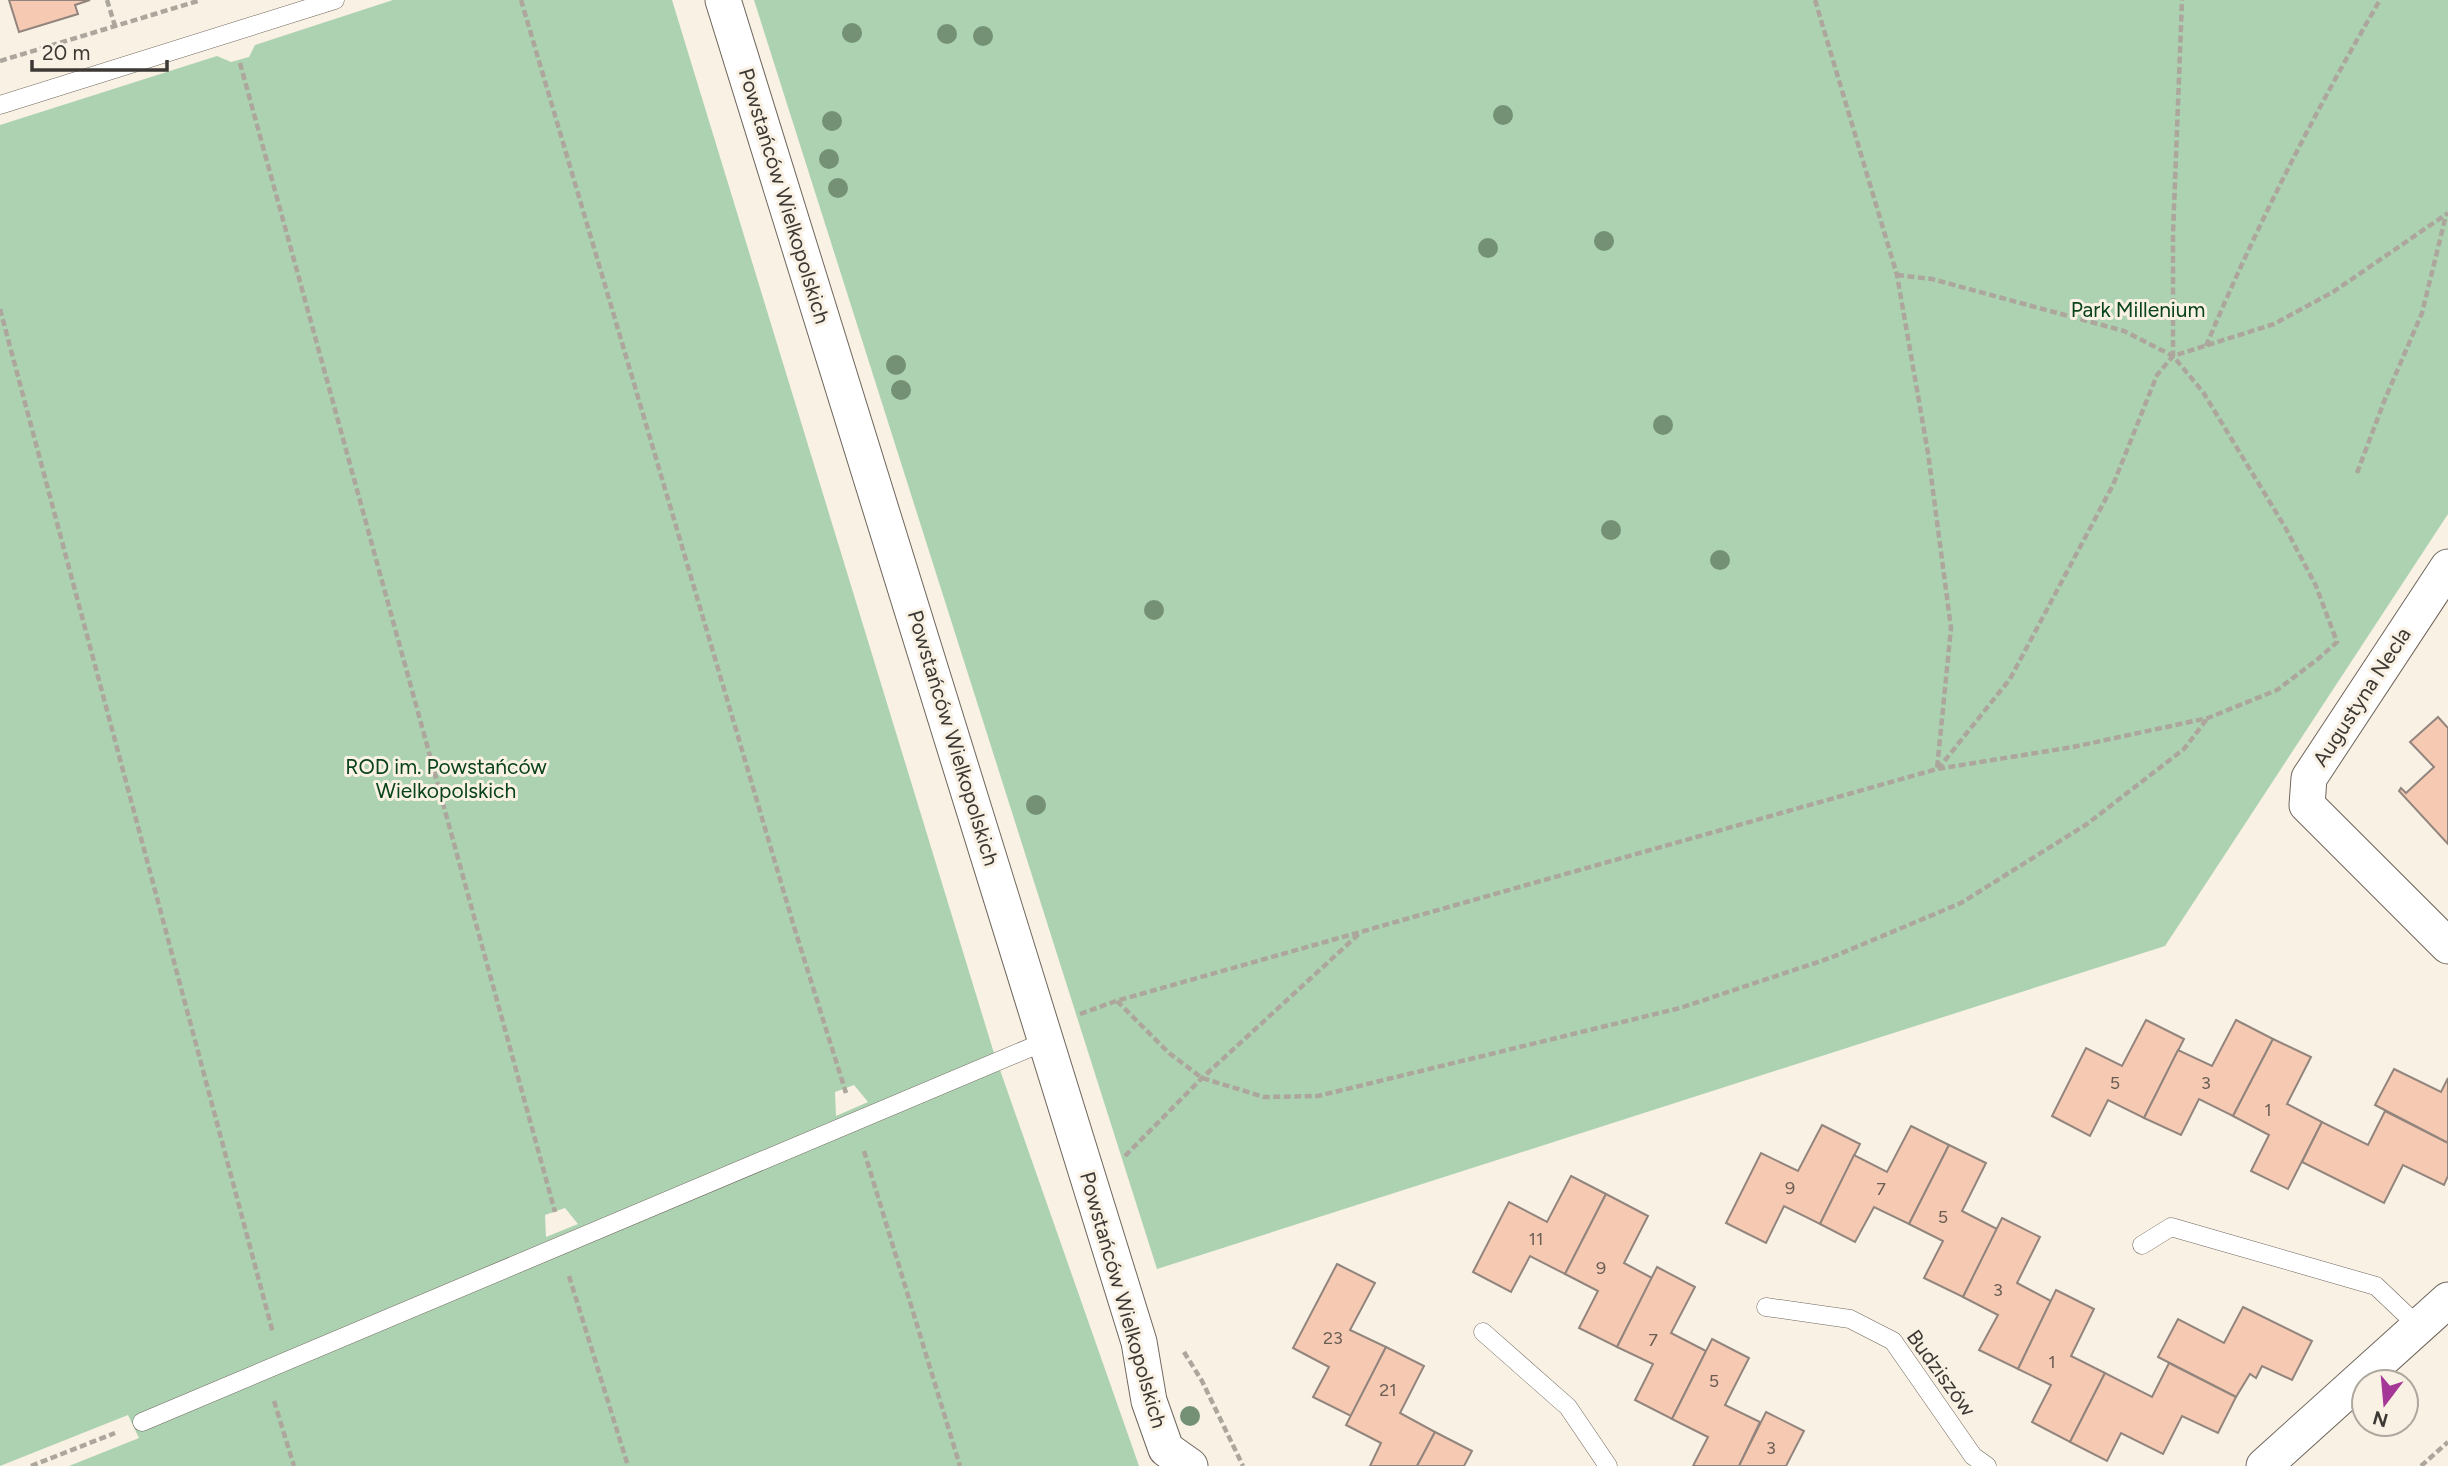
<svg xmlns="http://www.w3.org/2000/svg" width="2448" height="1466" viewBox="0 0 2448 1466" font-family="Figtree,sans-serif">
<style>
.green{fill:#add2b2;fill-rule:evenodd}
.building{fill:#f5c9b2;stroke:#92857e;stroke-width:2}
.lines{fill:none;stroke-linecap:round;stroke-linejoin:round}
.lane-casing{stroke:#6e665c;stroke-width:19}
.street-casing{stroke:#6e665c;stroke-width:37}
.path{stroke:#aca69d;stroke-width:4.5;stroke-dasharray:7 3.5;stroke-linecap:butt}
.lane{stroke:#fff;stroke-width:18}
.street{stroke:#fff;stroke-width:35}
.tree{fill:#749175}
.labels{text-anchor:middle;stroke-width:6;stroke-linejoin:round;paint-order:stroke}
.number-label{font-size:18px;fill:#6a5d54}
.street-label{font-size:21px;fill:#3c3934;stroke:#f9f1e4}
.park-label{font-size:21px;fill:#08431a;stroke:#f9f1e4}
</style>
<rect width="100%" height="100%" fill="#f9f1e4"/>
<g class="green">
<path d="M393,0h279l321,1050 146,416h-1070l70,-28 -11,-23 -128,51v-1341l217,-69 14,6 18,-5 6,-12zM854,1085l14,17 -32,14 -1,-24zM565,1208l13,16 -32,13 -1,-22z"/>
<polygon points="754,0 2448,0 2448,514 2165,946 1157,1269"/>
</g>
<g class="building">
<polygon points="9,0 90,0 75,5 78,14 19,32"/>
<polygon points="2438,717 2448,728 2448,844 2399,791 2401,788 2406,793 2434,767 2410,742"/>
<polygon points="2146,1020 2184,1039 2144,1118 2108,1100 2090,1136 2052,1116 2086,1048 2122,1066"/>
<polygon points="2236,1020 2273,1039 2233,1116 2199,1099 2181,1135 2144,1118 2178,1050 2212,1066"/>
<polygon points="2273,1039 2311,1057 2287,1104 2322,1122 2288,1189 2251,1171 2269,1135 2233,1116"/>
<polygon points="2394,1069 2441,1092 2448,1078 2448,1143 2375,1105"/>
<polygon points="2385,1111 2448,1143 2448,1176 2444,1185 2403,1165 2384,1203 2302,1162 2322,1122 2368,1145"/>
<polygon points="1822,1125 1860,1144 1820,1224 1784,1206 1766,1243 1726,1223 1761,1153 1798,1171"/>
<polygon points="1911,1126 1949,1145 1909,1224 1874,1207 1855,1242 1820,1224 1854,1155 1887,1172"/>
<polygon points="1949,1145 1986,1163 1962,1211 1997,1229 1963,1297 1924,1278 1943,1241 1909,1224"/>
<polygon points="1571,1176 1606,1194 1565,1274 1530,1256 1511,1292 1473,1272 1509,1202 1547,1222"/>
<polygon points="1606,1194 1648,1216 1624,1263 1652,1278 1617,1347 1579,1328 1598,1291 1565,1274"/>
<polygon points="2002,1218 2040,1237 2017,1283 2051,1301 2018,1369 1979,1350 1998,1315 1963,1297"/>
<polygon points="1337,1264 1375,1283 1350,1330 1386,1347 1351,1416 1313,1397 1329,1367 1293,1348"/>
<polygon points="1657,1267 1695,1287 1671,1333 1706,1351 1672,1419 1635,1400 1653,1364 1617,1347"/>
<polygon points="2056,1290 2094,1309 2071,1356 2105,1373 2070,1442 2032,1422 2051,1385 2018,1369"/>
<polygon points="2243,1307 2312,1341 2292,1380 2262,1366 2256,1378 2250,1374 2236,1397 2158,1357 2178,1319 2224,1343"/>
<polygon points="1712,1339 1749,1358 1725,1405 1760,1422 1739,1466 1693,1466 1708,1437 1672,1419"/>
<polygon points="1386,1347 1424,1366 1400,1413 1435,1432 1417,1466 1370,1466 1381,1443 1346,1425"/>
<polygon points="2169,1363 2236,1397 2218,1433 2182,1416 2163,1454 2121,1433 2107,1461 2070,1442 2105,1373 2152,1397"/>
<polygon points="1766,1412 1804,1431 1786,1466 1739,1466"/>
<polygon points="1435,1432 1472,1451 1464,1466 1417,1466"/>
</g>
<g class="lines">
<defs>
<g id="lane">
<polyline points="0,105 335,0"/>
<polyline points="2142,1245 2171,1227 2376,1286 2418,1326"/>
<polyline points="1766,1307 1850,1319 1893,1341 1973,1456 1987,1466"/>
<polyline points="1483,1332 1568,1407 1608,1466"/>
<polyline points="142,1422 1046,1041"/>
</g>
<g id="street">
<polyline points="723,0 1139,1342 1149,1401 1166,1449 1190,1466"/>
<polyline points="2448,567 2309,778 2307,805 2448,946"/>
<polyline points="2264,1466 2448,1300"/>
</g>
</defs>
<use href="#lane" class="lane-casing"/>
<use href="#street" class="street-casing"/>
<g class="path">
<polyline points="107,0 115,26"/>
<polyline points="521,0 795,930 846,1093"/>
<polyline points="1815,0 1897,275 1928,453 1951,628 1937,769"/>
<polyline points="0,61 201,0"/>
<polyline points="240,63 555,1212"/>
<polyline points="1897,275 1932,279 2124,331 2173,356 2274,324 2333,292 2448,213"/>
<polyline points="0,309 273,1333"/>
<path d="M2206,346c50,-119 109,-235 174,-346"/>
<polyline points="2357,473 2385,399 2422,313 2446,215"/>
<polyline points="1938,769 2010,679 2113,485 2157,375 2173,356"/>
<polyline points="1117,1001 1169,1053 1202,1078 1264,1097 1318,1096 1680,1008 1830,958 1961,903 2087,824 2184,749 2207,719"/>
<polyline points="1080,1014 1116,1001 1937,769 2073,747 2208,718 2277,690 2318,659 2337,642 2316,586 2285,527 2203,392 2173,356 2173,234 2182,0"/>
<polyline points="864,1151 960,1466"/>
<polyline points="1125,1156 1202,1078 1360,933"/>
<polyline points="569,1276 628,1466"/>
<polyline points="1184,1352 1202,1381 1243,1466"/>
<polyline points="274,1401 294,1466"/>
<polyline points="31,1466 115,1433"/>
<polyline points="2421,1466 2448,1442"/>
</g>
<use href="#lane" class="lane"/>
<use href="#street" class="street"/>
</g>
<g class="tree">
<circle cx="852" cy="33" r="10"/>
<circle cx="947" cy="34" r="10"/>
<circle cx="983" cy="36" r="10"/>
<circle cx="1503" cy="115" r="10"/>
<circle cx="832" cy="121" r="10"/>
<circle cx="829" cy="159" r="10"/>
<circle cx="838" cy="188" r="10"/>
<circle cx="1604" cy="241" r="10"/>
<circle cx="1488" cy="248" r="10"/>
<circle cx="896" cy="365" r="10"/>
<circle cx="901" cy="390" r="10"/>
<circle cx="1663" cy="425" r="10"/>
<circle cx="1611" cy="530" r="10"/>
<circle cx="1720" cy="560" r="10"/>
<circle cx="1154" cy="610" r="10"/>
<circle cx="1036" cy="805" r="10"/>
<circle cx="1190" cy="1416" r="10"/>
</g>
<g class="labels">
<g class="number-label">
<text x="2115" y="1089">5</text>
<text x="2206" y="1089">3</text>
<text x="2268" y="1116">1</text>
<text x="1790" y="1194">9</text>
<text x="1881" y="1195">7</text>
<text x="1943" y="1223">5</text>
<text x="1536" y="1245">11</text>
<text x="1601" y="1274">9</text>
<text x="1998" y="1296">3</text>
<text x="1333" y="1344">23</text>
<text x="1653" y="1346">7</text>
<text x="2052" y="1368">1</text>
<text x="1714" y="1387">5</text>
<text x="1388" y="1396">21</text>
<text x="1771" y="1454">3</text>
</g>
<g class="street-label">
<text transform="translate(784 196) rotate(73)" y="7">Powstańców Wielkopolskich</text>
<text transform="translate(2362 697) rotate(-57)" y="7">Augustyna Necla</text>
<text transform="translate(953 738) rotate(73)" y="7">Powstańców Wielkopolskich</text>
<text transform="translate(1123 1300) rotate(74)" y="7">Powstańców Wielkopolskich</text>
<text transform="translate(1941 1373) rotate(54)" y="7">Budziszów</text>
</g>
<g class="park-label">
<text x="2138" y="317">Park Millenium</text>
<text x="446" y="774">ROD im. Powstańców<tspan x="446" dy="24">Wielkopolskich</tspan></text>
</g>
</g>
<g transform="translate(2385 1403) rotate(196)"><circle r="33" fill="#f9f1e4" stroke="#ada79e" stroke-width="2"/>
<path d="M0-5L12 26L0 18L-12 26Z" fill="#a53897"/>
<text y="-10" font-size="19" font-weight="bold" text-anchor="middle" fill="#3c3934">N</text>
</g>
<path d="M32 60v10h135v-10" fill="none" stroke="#3c3934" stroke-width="3.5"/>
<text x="42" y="60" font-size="21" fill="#3c3934" stroke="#f9f1e4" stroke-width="5" paint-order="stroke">20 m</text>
</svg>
